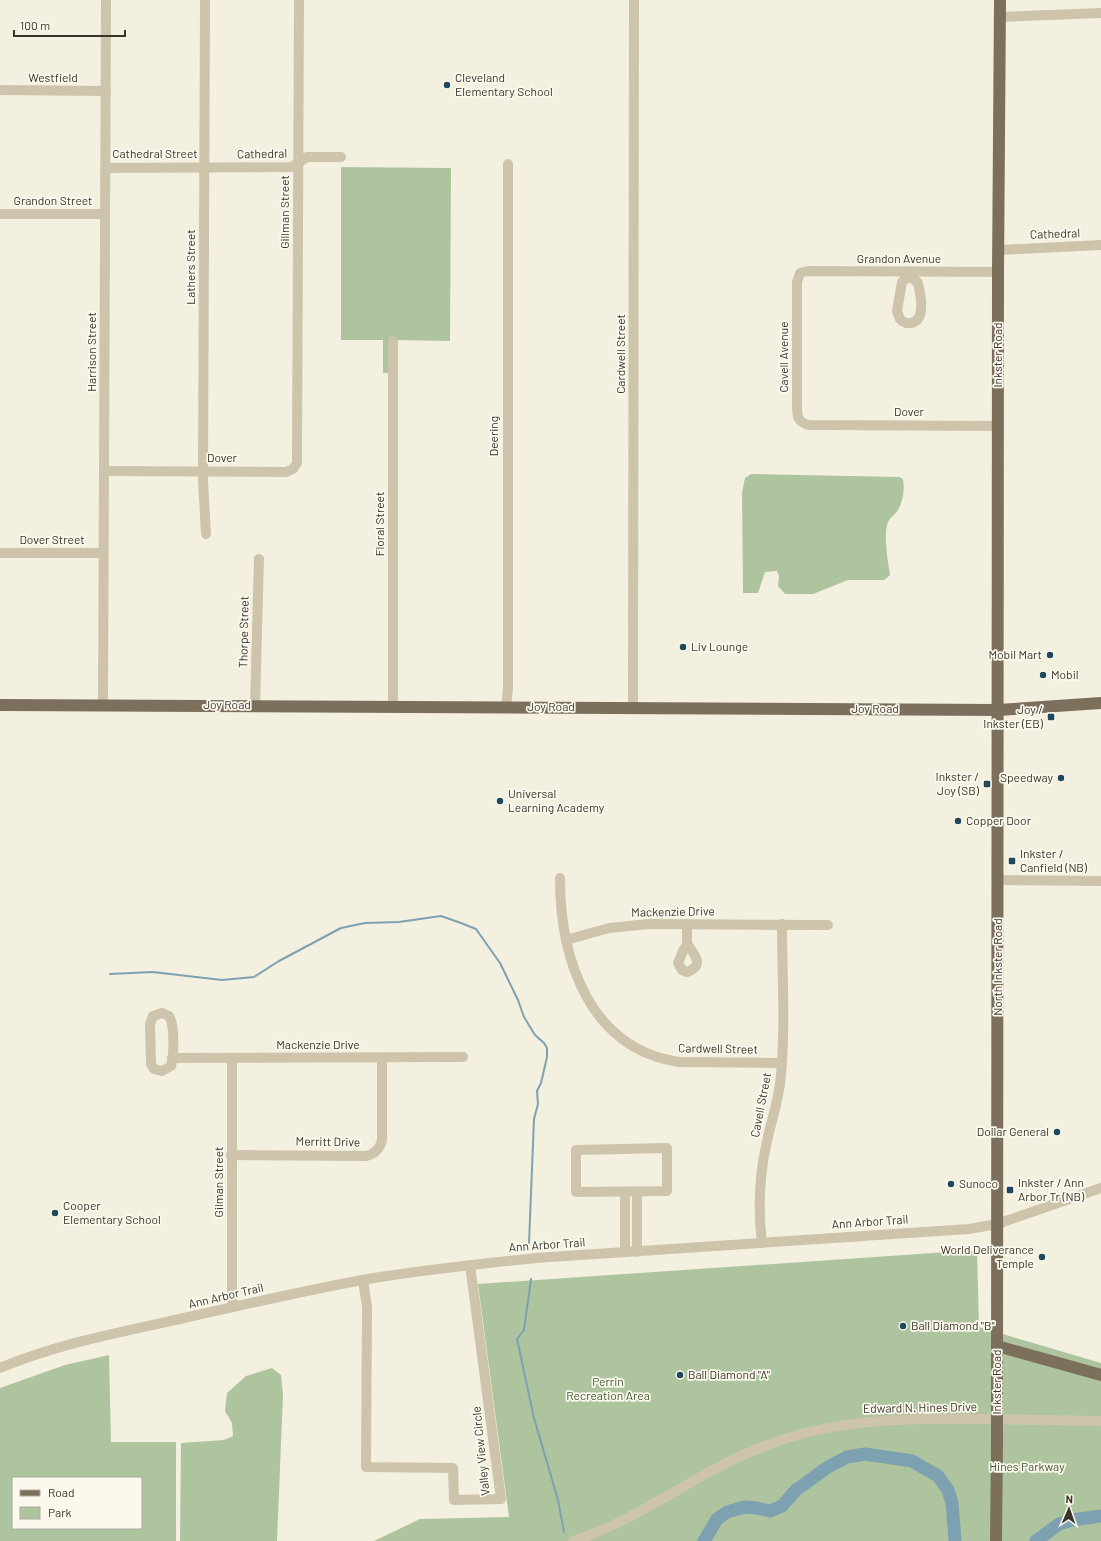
<svg xmlns="http://www.w3.org/2000/svg" width="1101" height="1541" viewBox="0 0 1101 1541" font-family="Barlow,sans-serif">
<style>
.green{fill:#adc49f;fill-rule:evenodd}
.lines{fill:none;stroke-linecap:round;stroke-linejoin:round}
.stream{stroke:#7ea1b2;stroke-width:2}
.river{stroke:#7ea1b2;stroke-width:13}
.minor{stroke:#cdc4ab;stroke-width:10}
.major{stroke:#7c705c;stroke-width:12}
.major-bridge{stroke:#7c705c;stroke-width:12}
.poi-dot{fill:#1f475d;stroke:#fbf9ed;stroke-width:1.5}
.labels{text-anchor:middle;stroke-width:3.5;stroke-linejoin:round;paint-order:stroke}
.street-label{font-size:12px;fill:#3a342b;stroke:#fbf9ed}
.poi-label{font-size:12px;fill:#3a342b;stroke:#fbf9ed;text-anchor:start}
.park-label{font-size:12px;fill:#3d592e;stroke:#fbf9ed}
</style>
<rect width="100%" height="100%" fill="#f4f0e0"/>
<g class="green">
<polygon points="341,167 451,168 450,341 393,340 393,373 383,373 383,340 341,340"/>
<path d="M751,474l148,3 4,2c2,10 0,22 -5,31 -2,4 -8,7 -10,12 -5,12 0,40 2,53l-6,5h-36l-35,14h-28l-7,-8 1,-10 -2,-5 -12,1 -7,21h-15l-1,-100 3,-15z"/>
<polygon points="977,1250 979,1327 1101,1363 1101,1541 374,1541 420,1519 509,1517 478,1284"/>
<path d="M109,1355l2,87h65v99h-176v-153l65,-23zM13,1478h128v50h-128z"/>
<polygon points="272,1368 281,1375 283,1395 277,1541 180,1541 181,1443 224,1440 233,1436 232,1423 225,1411 227,1393 246,1376"/>
</g>
<g class="lines">
<g class="stream">
<polyline points="110,974 153,972 222,980 254,977 279,961 341,928 365,923 399,922 441,916 461,923 476,929 500,963 518,1000 524,1017 535,1035 544,1043 547,1048 547,1057 541,1083 537,1091 538,1104 534,1119 529,1243"/>
<polyline points="531,1279 524,1330 517,1339 534,1418 558,1500 564,1532"/>
</g>
<g class="river">
<polyline points="704,1541 717,1519 727,1512 744,1507 757,1508 770,1511 782,1506 796,1490 828,1467 847,1457 865,1454 912,1461 938,1476 948,1490 952,1503 955,1541"/>
<polyline points="1036,1541 1059,1524 1072,1520 1101,1516"/>
</g>
<g class="minor">
<polyline points="205,0 203,480 206,534"/>
<polyline points="1000,17 1101,13"/>
<polyline points="0,90 106,91"/>
<polyline points="106,168 292,167 307,157 341,157"/>
<polyline points="0,214 105,214"/>
<polyline points="999,250 1101,245"/>
<path d="M910,272v4l8,7c2,10 9,37 -7,40 -4,1 -8,-1 -11,-4l-3,-8 5,-29 8,-6"/>
<polyline points="393,341 393,706"/>
<path d="M998,426l-189,-1c-11,-3 -12,-8 -12,-18v-125l3,-9 8,-2 190,1"/>
<polyline points="104,471 286,472 293,469 297,463 299,0"/>
<polyline points="0,553 103,553"/>
<polyline points="103,705 106,0"/>
<polyline points="255,706 259,559"/>
<polyline points="506,707 508,688 508,164"/>
<polyline points="633,708 634,0"/>
<path d="M560,878c0,80 29,171 119,184l102,1"/>
<polyline points="998,880 1101,881"/>
<path d="M687,924v20l-4,7 -5,12 4,7 5,2c18,-7 8,-17 0,-28"/>
<polyline points="566,940 609,928 649,924 828,925"/>
<path d="M162,1013l7,3c6,9 5,40 2,50l-9,5 -8,-2 -3,-5 -1,-40 3,-8z"/>
<polyline points="172,1058 463,1057"/>
<polyline points="232,1058 232,1288 233,1307"/>
<polygon points="667,1148 667,1191 576,1192 576,1150"/>
<path d="M231,1155l135,1c9,-2 14,-7 16,-16v-82"/>
<polyline points="637,1192 637,1252"/>
<path d="M762,1243c-4,-33 -3,-65 4,-97 4,-21 11,-40 14,-62 6,-53 2,-107 2,-160"/>
<polyline points="625,1252 625,1192"/>
<polyline points="363,1280 367,1307 366,1467 453,1468 454,1500 501,1499 470,1265"/>
<path d="M0,1368c59,-25 122,-36 184,-50 59,-13 118,-27 178,-38 57,-10 116,-16 174,-22l433,-29 28,-5 104,-36"/>
<path d="M573,1541c66,-21 120,-66 184,-92 72,-30 146,-31 223,-30 40,1 81,1 121,2"/>
</g>
<g class="major">
<polyline points="0,705 998,710 1101,703"/>
<polyline points="997,1346 1101,1375"/>
<polyline points="997,1397 998,272 1000,0"/>
<polyline points="996,1541 997,1443"/>
</g>
<polyline class="major-bridge" points="997,1443 997,1397"/>
</g>
<g class="poi-dot">
<circle cx="447" cy="85" r="4"/>
<circle cx="683" cy="647" r="4"/>
<circle cx="1050" cy="655" r="4"/>
<circle cx="1043" cy="675" r="4"/>
<rect x="1047" y="713" width="8" height="8" rx="2"/>
<circle cx="1061" cy="778" r="4"/>
<rect x="983" y="780" width="8" height="8" rx="2"/>
<circle cx="500" cy="801" r="4"/>
<circle cx="958" cy="821" r="4"/>
<rect x="1008" y="857" width="8" height="8" rx="2"/>
<circle cx="1057" cy="1132" r="4"/>
<circle cx="951" cy="1184" r="4"/>
<rect x="1006" y="1186" width="8" height="8" rx="2"/>
<circle cx="55" cy="1213" r="4"/>
<circle cx="1042" cy="1257" r="4"/>
<circle cx="903" cy="1326" r="4"/>
<circle cx="680" cy="1375" r="4"/>
</g>
<g class="labels">
<g class="street-label">
<text x="53" y="82">Westfield</text>
<text x="155" y="158">Cathedral Street</text>
<text transform="translate(262 154) rotate(-1)" y="4">Cathedral</text>
<text x="53" y="205">Grandon Street</text>
<text transform="translate(285 212) rotate(-90)" y="4">Gillman Street</text>
<text transform="translate(1055 234) rotate(-2)" y="4">Cathedral</text>
<text x="899" y="263">Grandon Avenue</text>
<text transform="translate(191 267) rotate(-90)" y="4">Lathers Street</text>
<text transform="translate(92 352) rotate(-90)" y="4">Harrison Street</text>
<text transform="translate(621 354) rotate(-90)" y="4">Cardwell Street</text>
<text transform="translate(998 355) rotate(-90)" y="4">Inkster Road</text>
<text transform="translate(784 357) rotate(-90)" y="4">Cavell Avenue</text>
<text x="909" y="416">Dover</text>
<text transform="translate(494 436) rotate(-90)" y="4">Deering</text>
<text x="222" y="462">Dover</text>
<text transform="translate(380 524) rotate(-90)" y="4">Floral Street</text>
<text x="52" y="544">Dover Street</text>
<text transform="translate(244 632) rotate(-89)" y="4">Thorpe Street</text>
<text x="227" y="709">Joy Road</text>
<text x="551" y="711">Joy Road</text>
<text x="875" y="713">Joy Road</text>
<text transform="translate(673 912) rotate(-1)" y="4">Mackenzie Drive</text>
<text transform="translate(998 967) rotate(-90)" y="4">North Inkster Road</text>
<text x="318" y="1049">Mackenzie Drive</text>
<text transform="translate(718 1049) rotate(1)" y="4">Cardwell Street</text>
<text transform="translate(761 1105) rotate(-79)" y="4">Cavell Street</text>
<text transform="translate(328 1142) rotate(1)" y="4">Merritt Drive</text>
<text transform="translate(219 1182) rotate(-90)" y="4">Gilman Street</text>
<text transform="translate(870 1222) rotate(-4)" y="4">Ann Arbor Trail</text>
<text transform="translate(547 1245) rotate(-4)" y="4">Ann Arbor Trail</text>
<text transform="translate(226 1296) rotate(-13)" y="4">Ann Arbor Trail</text>
<text transform="translate(997 1382) rotate(-90)" y="4">Inkster Road</text>
<text transform="translate(920 1408) rotate(-1)" y="4">Edward N. Hines Drive</text>
<text transform="translate(481 1451) rotate(-96)" y="4">Valley View Circle</text>
</g>
<g class="poi-label">
<text x="455" y="82">Cleveland<tspan x="455" dy="14">Elementary School</tspan></text>
<text x="691" y="651">Liv Lounge</text>
<text x="1042" y="659" text-anchor="end">Mobil Mart</text>
<text x="1051" y="679">Mobil</text>
<text x="1043" y="714" text-anchor="end">Joy /<tspan x="1043" dy="14">Inkster (EB)</tspan></text>
<text x="979" y="781" text-anchor="end">Inkster /<tspan x="979" dy="14">Joy (SB)</tspan></text>
<text x="1053" y="782" text-anchor="end">Speedway</text>
<text x="508" y="798">Universal<tspan x="508" dy="14">Learning Academy</tspan></text>
<text x="966" y="825">Copper Door</text>
<text x="1020" y="858">Inkster /<tspan x="1020" dy="14">Canfield (NB)</tspan></text>
<text x="1049" y="1136" text-anchor="end">Dollar General</text>
<text x="1018" y="1187">Inkster / Ann<tspan x="1018" dy="14">Arbor Tr (NB)</tspan></text>
<text x="959" y="1188">Sunoco</text>
<text x="63" y="1210">Cooper<tspan x="63" dy="14">Elementary School</tspan></text>
<text x="1034" y="1254" text-anchor="end">World Deliverance<tspan x="1034" dy="14">Temple</tspan></text>
<text x="911" y="1330">Ball Diamond "B"</text>
<text x="688" y="1379">Ball Diamond "A"</text>
</g>
<g class="park-label">
<text x="608" y="1386">Perrin<tspan x="608" dy="14">Recreation Area</tspan></text>
<text x="1027" y="1471">Hines Parkway</text>
</g>
</g>
<rect x="12" y="1477" width="130" height="52" fill="#fbf9ed" stroke="#aeaa9f"/>
<rect x="20" y="1490" width="20" height="6" fill="#7c705c" stroke="#aeaa9f"/>
<text x="48" y="1497" font-size="12" fill="#3a342b">Road</text>
<rect x="20" y="1507" width="20" height="12" fill="#adc49f" stroke="#aeaa9f"/>
<text x="48" y="1517" font-size="12" fill="#3a342b">Park</text>
<g transform="translate(1069 1509) rotate(2)" stroke="#fbf9ed" stroke-width="3" paint-order="stroke">
<path d="M0-3L7 15L0 10L-7 15Z" fill="#3a342b"/>
<text y="-6" font-size="11" font-weight="bold" text-anchor="middle" fill="#3a342b">N</text>
</g>
<path d="M14 30v6h111v-6" fill="none" stroke="#3a342b" stroke-width="2"/>
<text x="20" y="30" font-size="12" fill="#3a342b" stroke="#fbf9ed" stroke-width="3" paint-order="stroke">100 m</text>
</svg>
